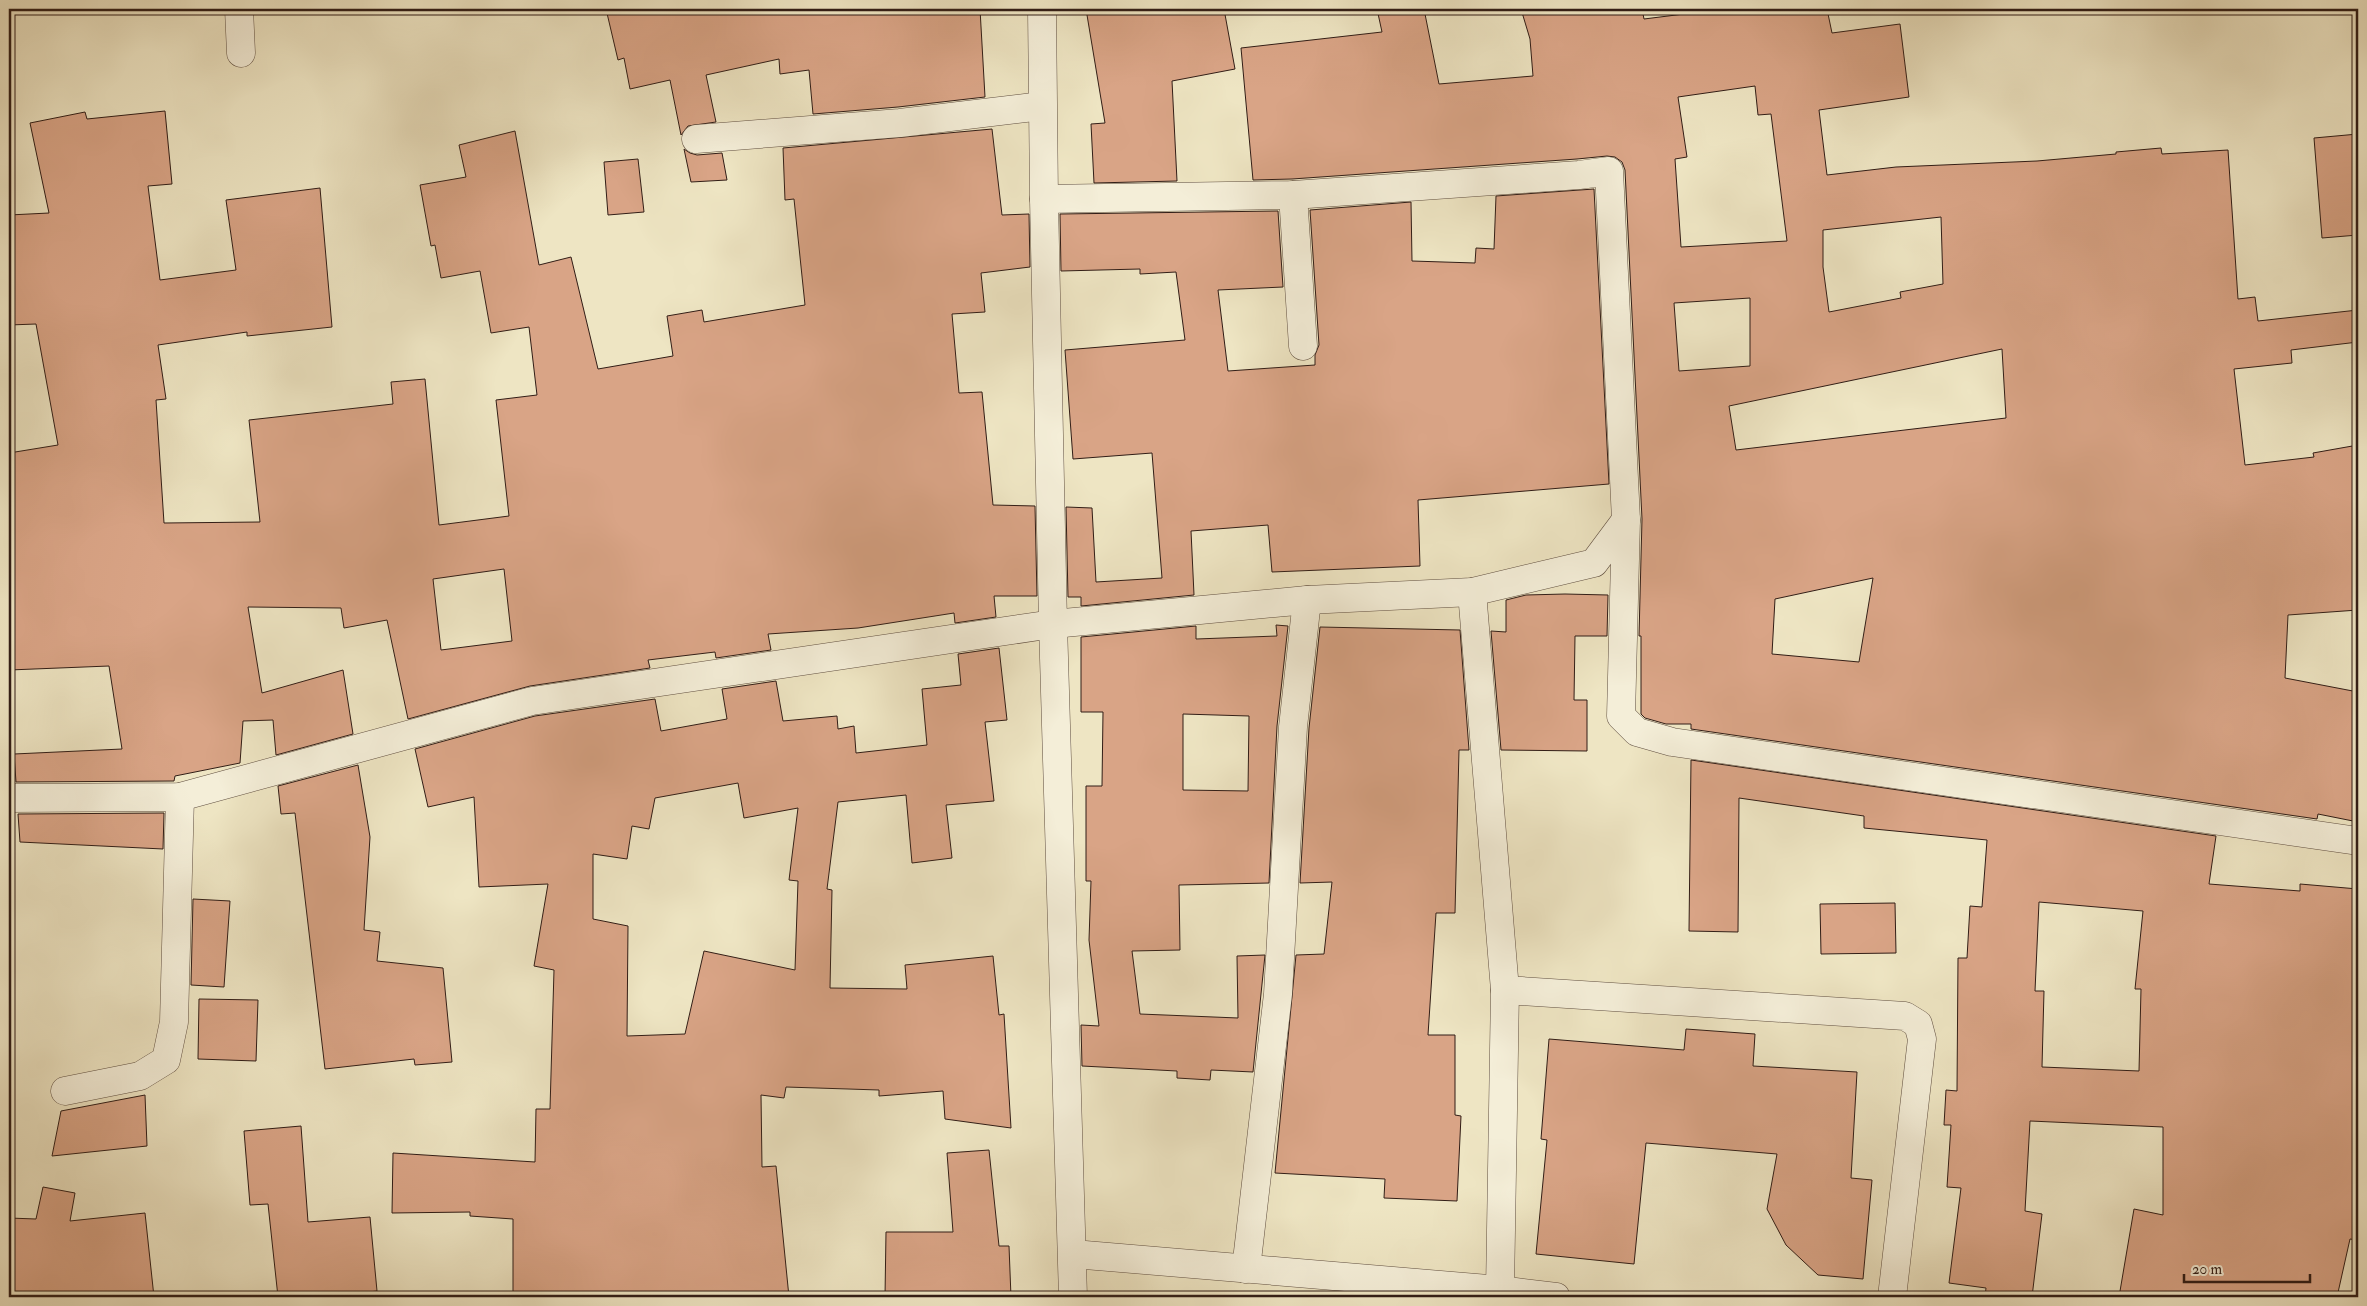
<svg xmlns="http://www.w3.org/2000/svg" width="2367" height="1306" viewBox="0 0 2367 1306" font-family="'IM FELL Double Pica',serif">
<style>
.building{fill:#d9a486;stroke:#311d16;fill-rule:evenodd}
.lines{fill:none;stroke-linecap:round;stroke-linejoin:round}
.street-casing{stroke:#604f41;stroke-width:29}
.street{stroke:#f4eed8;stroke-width:28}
</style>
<rect width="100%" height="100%" fill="#eee5c3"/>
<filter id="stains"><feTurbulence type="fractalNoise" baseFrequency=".004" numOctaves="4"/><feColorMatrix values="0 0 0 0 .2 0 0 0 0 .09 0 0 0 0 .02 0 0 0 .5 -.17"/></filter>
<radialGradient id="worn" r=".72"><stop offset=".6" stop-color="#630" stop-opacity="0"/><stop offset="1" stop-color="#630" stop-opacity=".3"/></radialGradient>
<g class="building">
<polygon points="606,9 980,9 985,97 898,107 813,114 809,70 780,74 779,59 706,75 716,122 688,126 681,135 670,80 630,89 624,58 618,60"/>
<polygon points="1086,9 1224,9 1235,69 1172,81 1177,181 1094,183 1091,124 1105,123"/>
<path d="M1377,9h47l15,75 94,-8 -3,-37 -9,-30h121l2,10 80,-10h103l5,24 68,-9 9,73 -90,13 8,65 69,-8 141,-6 79,-7v-2l45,-4 1,6 66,-4 10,149 17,-2 3,24 100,-11v32l-67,8 1,13 -58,6 11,96 69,-8 -1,-4 45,-8v165l-70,5 -3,63 73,14v130l-40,-8 -1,5 -626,-90v-5h-25l-21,-6 -4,-4v-78h-2l3,-117 -17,-349 -3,-8 -7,-5 -8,-1 -30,3 -285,20 -39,1 -12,-132 141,-16zM1755,86l3,29 13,-1 16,127 -106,6 -6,-88 12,-2 -9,-60zM1941,217l2,67 -43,8 1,6 -72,14 -6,-45v-37zM1750,298v68l-71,5 -5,-68zM2002,349l4,69 -270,32 -7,-44zM1873,578l-14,84 -87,-8 3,-55z"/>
<path d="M165,111l7,73 -24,2 12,94 76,-10 -10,-70 94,-12 12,139 -85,9v-4l-89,13 8,54 -10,1 8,123 96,-1 -11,-102 144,-16 -2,-22 34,-3 14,146 70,-9 -13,-116 41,-5 -8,-68 -38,6 -11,-62 -39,7 -6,-33 -4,1 -11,-61 46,-8 -7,-32 56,-14 24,134 32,-8 27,112 75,-13 -6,-40 35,-6 2,12 101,-17 -11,-106 -9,1 -2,-52 209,-19 10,86 27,-1 1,53 -49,6 4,39 -33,2 7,79 23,-1 11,113 42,1 2,90h-43l2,21 -41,6 -1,-10 -96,15 -90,6 3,16 -55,8 -1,-6 -67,8 2,8 -120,18 -122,33 -21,-99 -43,8 -3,-20 -93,-1 14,86 81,-23 10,64 -77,21 -3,-35 -30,1 -3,42 -65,13 -1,5 -158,1 -2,-28 108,-5 -13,-83 -100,4v-217l49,-8 -22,-121 -27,1v-110l40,-2 -19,-90 55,-11 2,7zM504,569l8,72 -71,9 -8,-71z"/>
<polygon points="2358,134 2358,235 2322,238 2314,138"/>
<polygon points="684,149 690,153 697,155 722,153 727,180 691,182"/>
<polygon points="638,159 644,212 608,215 604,162"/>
<polygon points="1594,189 1609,484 1418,500 1420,566 1272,572 1268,525 1191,531 1194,595 1081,606 1081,597 1068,597 1066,507 1092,508 1096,582 1162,578 1152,453 1073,459 1065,350 1185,340 1176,272 1140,274 1140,269 1061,271 1060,214 1278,211 1283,287 1218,290 1228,371 1315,365 1315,355 1319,345 1310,210 1411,202 1412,261 1475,263 1476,248 1494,249 1496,196"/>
<polygon points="1565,594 1608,595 1607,636 1575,636 1574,700 1587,700 1587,751 1501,750 1491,631 1506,632 1506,600 1526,595"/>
<path d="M1276,625l12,1 -11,100 -8,157 -90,2 1,65 -48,1 8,63 98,4 -1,-62 28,-1 -12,117 -42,-2 -1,10 -33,-2v-7l-95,-5 -1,-41 18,1 -10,-86 2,-59h-5v-95h16l1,-74h-22v-75l115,-11v13l81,-3zM1183,714l66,2 -1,75 -65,-1z"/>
<polygon points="1320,627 1460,630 1469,750 1459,750 1455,913 1436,913 1428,1035 1455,1035 1455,1115 1461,1116 1457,1201 1384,1198 1385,1179 1275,1173 1296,955 1324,954 1332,882 1300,883 1309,728"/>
<path d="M999,648l8,72 -22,2 9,79 -48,4 6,53 -40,5 -6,-68 -68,7 -11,87 5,1 -2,98 77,1 -2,-24 88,-9 6,59 5,-1 7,114 -66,-9 -2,-28 -64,5v-6l-93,-3 -2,11 -23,-3 1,72 14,-1 13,131h-276v-78l-43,-3v-4l-78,1 1,-60 142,9 1,-53h14l4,-139 -20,-4 14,-82 -69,3 -5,-90 -46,10 -13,-58 120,-33 120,-17 6,32 66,-12 -5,-30 54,-8 7,40 54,-5 1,13 16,-3 2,27 71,-8 -5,-56 39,-4 -3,-31zM738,783l6,35 54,-10 -9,72 9,1 -3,89 -91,-19 -19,83 -58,2 1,-110 -35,-7v-65l34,5 5,-33 17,3 6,-31z"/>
<path d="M1691,760l525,76 -7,48 91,7v-7l58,5v351l-8,-1 -13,58h-218l15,-88 29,6v-88l-133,-6 -5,90 17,3 -10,83h-47l1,-9 -37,-5 12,-95 -14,-1 4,-62h-7l2,-35 11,1 1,-133h9l3,-52 12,1 5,-67 -123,-12v-12l-125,-18 -1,134 -49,-1zM2039,902l104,9 -8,78h6l-2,82 -97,-4 2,-76h-9z"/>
<polygon points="358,765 370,837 364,930 380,932 377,961 443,968 452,1062 415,1065 414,1059 325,1069 295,813 281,814 278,786"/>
<polygon points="164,813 163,849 20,842 18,814"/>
<polygon points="193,899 230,901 224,987 191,985"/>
<polygon points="1895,903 1896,953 1821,954 1820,904"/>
<polygon points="199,999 258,1000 256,1061 198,1059"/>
<polygon points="1686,1029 1755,1034 1753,1066 1857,1072 1851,1178 1872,1180 1863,1279 1818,1275 1786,1245 1767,1209 1777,1154 1646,1143 1634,1264 1536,1254 1547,1140 1541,1139 1549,1039 1684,1050"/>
<polygon points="145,1095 147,1146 52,1156 61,1111"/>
<polygon points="301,1126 308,1222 370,1217 377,1291 360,1293 360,1297 278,1297 268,1204 250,1205 244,1131"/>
<polygon points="989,1150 999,1246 1009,1246 1011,1297 885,1297 886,1232 953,1232 947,1153"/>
<polygon points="43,1187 75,1193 70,1221 145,1213 154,1297 9,1297 9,1218 36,1219"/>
</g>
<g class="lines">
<defs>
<g id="street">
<polyline points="239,9 241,53"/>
<polyline points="1042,9 1044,199 1053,624 1073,1297"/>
<polyline points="696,139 900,123 1042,106"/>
<polyline points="1293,195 1303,346"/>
<polyline points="1044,199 1293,195 1579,175 1609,171 1626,520"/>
<polyline points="1472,592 1505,990 1500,1290"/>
<polyline points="9,798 180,797 532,701 1053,624 1307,600 1472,592 1594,563 1626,520 1621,716 1637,732 1672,742 2358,841"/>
<polyline points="1505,990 1905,1016 1918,1024 1922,1039 1892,1297"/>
<polyline points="65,1091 140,1076 166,1060 174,1022 180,797"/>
<polyline points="1073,1254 1500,1290 1556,1297"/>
<polyline points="1246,1269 1278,994 1293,727 1307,600"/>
</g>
</defs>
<use href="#street" class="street-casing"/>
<use href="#street" class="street"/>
</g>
<rect width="2367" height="1306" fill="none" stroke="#eee5c3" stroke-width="30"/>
<rect x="10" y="10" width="2347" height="1286" fill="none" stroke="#311d16" stroke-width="2.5"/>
<rect x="15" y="15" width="2337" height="1276" fill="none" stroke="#311d16"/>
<path d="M2184 1274v8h126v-8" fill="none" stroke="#311d16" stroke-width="2.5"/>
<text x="2192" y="1274" font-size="15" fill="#311d16" stroke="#f4eed8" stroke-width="4" paint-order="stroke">20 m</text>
<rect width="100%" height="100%" filter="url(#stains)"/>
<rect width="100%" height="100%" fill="url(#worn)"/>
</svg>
